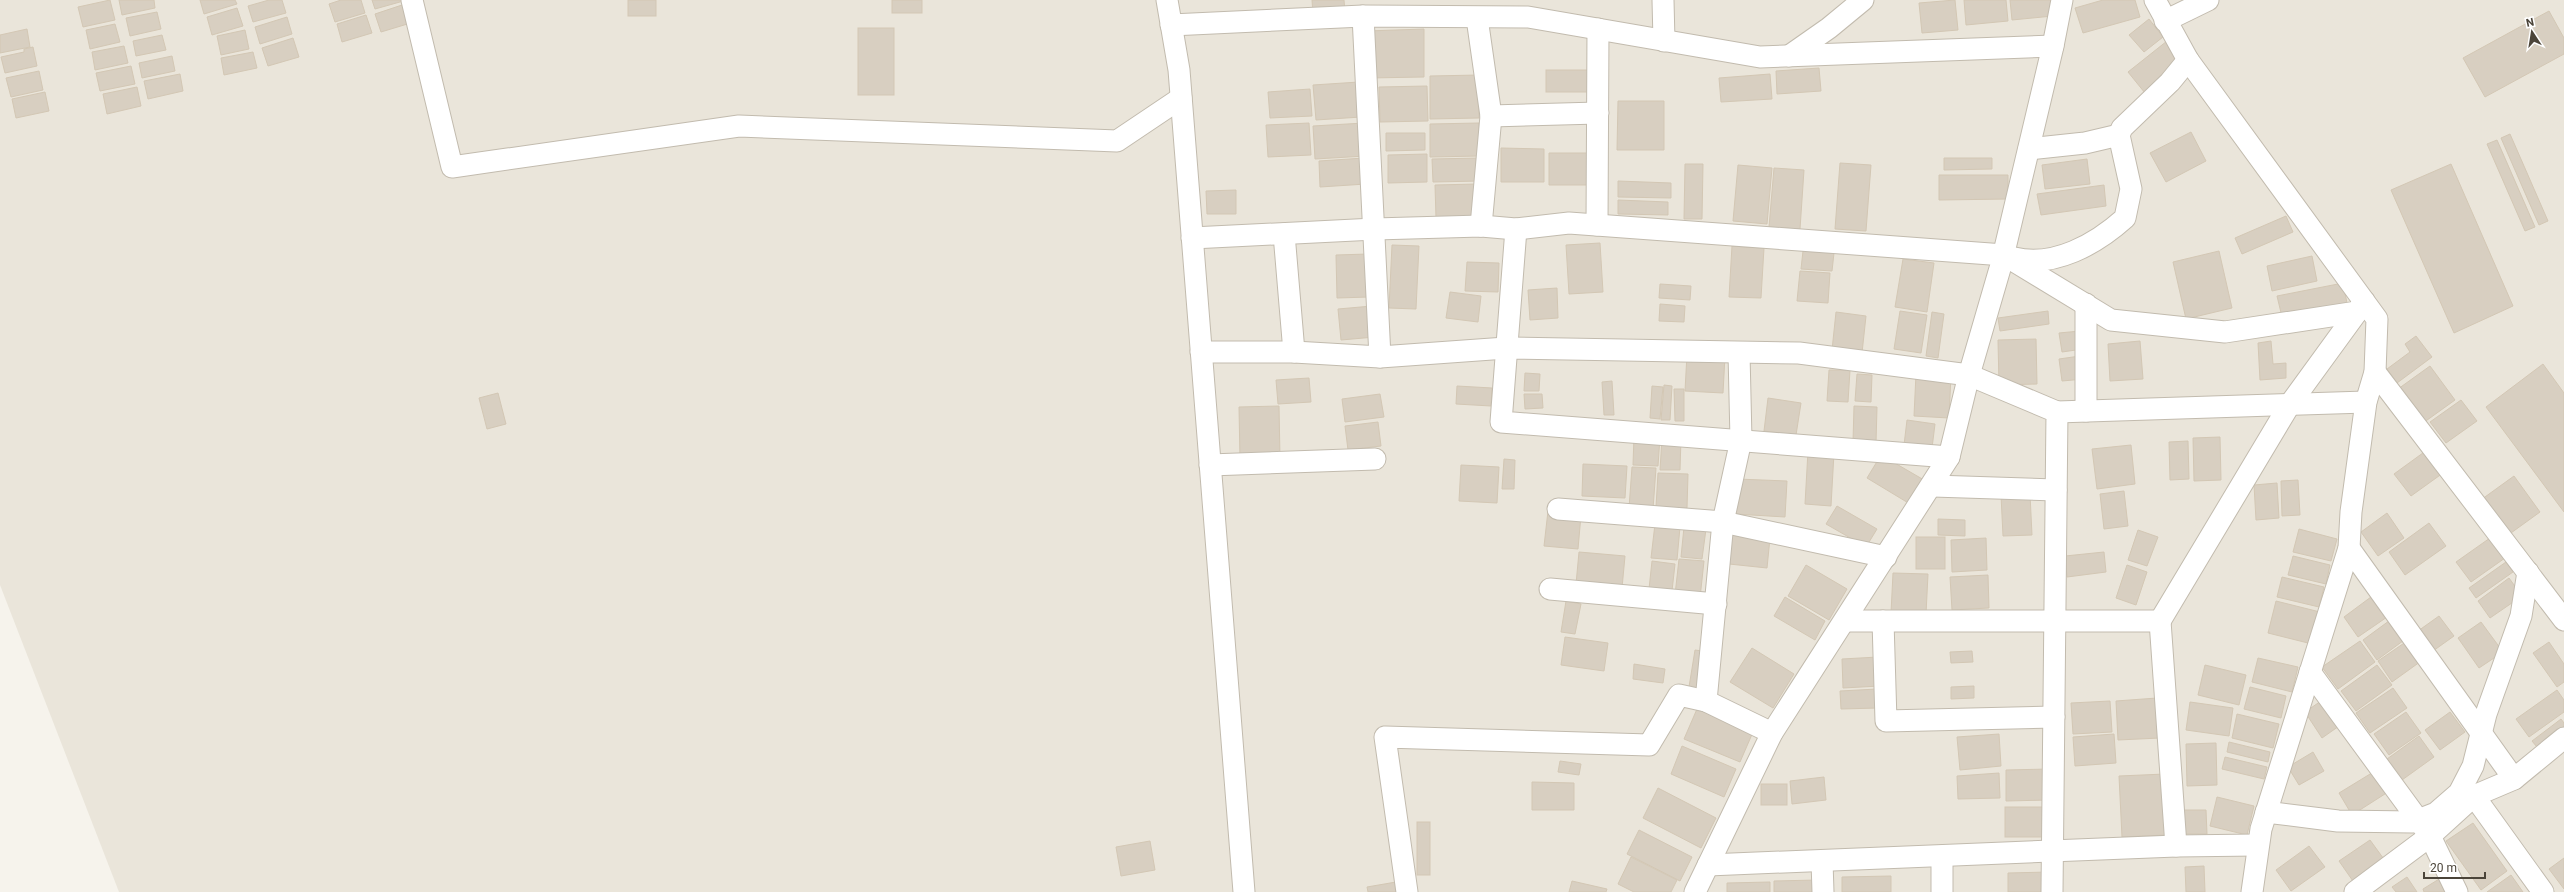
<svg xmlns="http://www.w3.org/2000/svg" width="2564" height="892" viewBox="0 0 2564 892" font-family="Roboto,sans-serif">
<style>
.residential{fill:#eae5da}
.building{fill:#d8cfc1;stroke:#d3c7b4}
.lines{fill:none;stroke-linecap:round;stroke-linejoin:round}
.minor-casing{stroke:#c2bbae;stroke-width:23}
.minor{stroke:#fff;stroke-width:21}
</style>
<rect width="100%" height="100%" fill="#f6f3ec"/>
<polygon class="residential" points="0,0 2564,0 2564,892 119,892 0,585"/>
<g class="building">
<polygon points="110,0 115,20 83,27 78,7"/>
<polygon points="119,0 154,0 155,8 122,15"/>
<polygon points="200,0 235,0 237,4 204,14"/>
<polygon points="269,0 282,0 286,13 253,22 248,6"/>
<polygon points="341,0 361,0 365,13 335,22 329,4"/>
<polygon points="372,0 407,0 375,9"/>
<rect x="628" y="0" width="28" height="16"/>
<rect x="892" y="0" width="30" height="13"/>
<polygon points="1312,0 1344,0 1345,12 1313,14"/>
<polygon points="1955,0 1958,30 1922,33 1919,3"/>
<polygon points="1964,0 2006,0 2008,21 1966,25"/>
<polygon points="2010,0 2051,0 2053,16 2012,20"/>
<polygon points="2103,0 2135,0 2140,17 2083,33 2075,8"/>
<polygon points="408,3 414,22 381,32 375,14"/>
<polygon points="237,8 243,26 212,35 207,17"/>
<polygon points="2549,11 2564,38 2564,54 2485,97 2463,58"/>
<polygon points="157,12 161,29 130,36 126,18"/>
<polygon points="366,15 372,33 342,42 337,24"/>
<polygon points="287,17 292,34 260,44 255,27"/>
<polygon points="2149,19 2163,37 2144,52 2129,35"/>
<polygon points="115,24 120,42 90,49 86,30"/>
<rect x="858" y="28" width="36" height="67"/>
<polygon points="27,29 30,47 0,53 0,35"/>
<polygon points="1424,29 1424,77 1368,78 1367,31"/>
<polygon points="245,30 249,49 221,55 217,36"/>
<polygon points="162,35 166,50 136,56 133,41"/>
<polygon points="293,38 299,57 268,66 262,48"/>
<polygon points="2167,41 2184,62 2145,93 2128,72"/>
<polygon points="124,46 128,63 95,70 92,52"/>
<polygon points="33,47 37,66 5,73 1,57 24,52 24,49"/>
<polygon points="253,52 257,68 224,75 221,58"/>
<polygon points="172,56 175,71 142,78 139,63"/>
<polygon points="131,66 135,84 100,91 96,73"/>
<polygon points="1819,68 1821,91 1777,94 1776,71"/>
<rect x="1546" y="70" width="49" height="22"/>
<polygon points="39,71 43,90 11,97 6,78"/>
<polygon points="180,74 183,91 148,99 144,81"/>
<polygon points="1770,74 1772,99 1721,102 1719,78"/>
<polygon points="1479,75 1479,118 1430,119 1430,76"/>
<polygon points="1359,82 1361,117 1316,120 1313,85"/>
<polygon points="1427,86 1428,121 1380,122 1379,87"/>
<polygon points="137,87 141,106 107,114 103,94"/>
<polygon points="1310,89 1312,116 1270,118 1268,92"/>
<polygon points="45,92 49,111 16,118 12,99"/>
<polygon points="1618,101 1664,101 1664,150 1617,150"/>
<polygon points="1309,123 1311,155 1268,157 1266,125"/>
<polygon points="1364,123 1366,156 1315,159 1313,126"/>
<polygon points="1479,123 1480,156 1430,157 1430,124"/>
<polygon points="2191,132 2206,161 2166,182 2150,153"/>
<polygon points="1386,133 1425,133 1425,150 1386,151"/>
<polygon points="2510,134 2548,221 2539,225 2501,138"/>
<polygon points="2497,140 2535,227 2525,231 2487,144"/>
<polygon points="1501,148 1544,149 1544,182 1501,182"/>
<polygon points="1549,153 1595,153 1594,185 1549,185"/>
<polygon points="1427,154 1427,182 1388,183 1388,155"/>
<polygon points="1364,158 1366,184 1320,187 1319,161"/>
<polygon points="1480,158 1481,181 1433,182 1432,159"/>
<polygon points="1944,158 1992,158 1992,169 1944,170"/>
<polygon points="2087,159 2090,184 2045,189 2042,165"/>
<polygon points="1840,163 1871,165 1866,231 1835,229"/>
<polygon points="1685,164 1703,164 1702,219 1684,219"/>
<polygon points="2451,164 2513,306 2454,333 2391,190"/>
<polygon points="1738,165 1772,168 1767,224 1733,221"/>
<polygon points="1774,168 1804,170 1800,229 1769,227"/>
<polygon points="1939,175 2008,175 2008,199 1939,200"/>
<polygon points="1618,181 1671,183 1671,198 1618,197"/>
<polygon points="1477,184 1478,217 1436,218 1435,185"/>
<polygon points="2104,185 2106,206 2041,215 2037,194"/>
<polygon points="1236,190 1236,214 1207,214 1206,191"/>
<polygon points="1618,200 1668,202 1668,215 1618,214"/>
<polygon points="2286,216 2293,232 2242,254 2235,238"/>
<polygon points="1600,243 1603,292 1569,294 1566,245"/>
<polygon points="1392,245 1419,246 1416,309 1389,308"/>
<polygon points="1732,246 1764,248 1761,298 1729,297"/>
<polygon points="1803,251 1834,253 1832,271 1801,269"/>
<polygon points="2219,251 2232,308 2186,319 2173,262"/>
<polygon points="1368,254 1369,297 1337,298 1336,255"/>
<polygon points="2312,256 2317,281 2272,291 2267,266"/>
<polygon points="1903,259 1934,263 1927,312 1895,307"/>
<polygon points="1467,262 1499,263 1498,292 1465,291"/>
<polygon points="1800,271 1830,273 1828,303 1797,301"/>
<polygon points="2343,283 2348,308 2283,321 2277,296"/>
<polygon points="1660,284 1691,286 1690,300 1659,298"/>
<polygon points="1557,288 1558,318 1530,320 1528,290"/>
<polygon points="1450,292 1481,296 1478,322 1446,318"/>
<polygon points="1660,304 1685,306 1684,322 1659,321"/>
<polygon points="1372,306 1375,337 1341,340 1338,309"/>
<polygon points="1900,311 1927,315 1921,353 1894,349"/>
<polygon points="2048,311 2049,324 2000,331 1998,318"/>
<polygon points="1836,312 1866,316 1862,353 1832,350"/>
<polygon points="1932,312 1944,314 1938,358 1926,356"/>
<polygon points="2080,331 2083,349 2062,352 2059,333"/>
<polygon points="2416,336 2432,357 2397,383 2387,369 2410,352 2405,344"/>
<polygon points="2036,339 2037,384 1999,385 1998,340"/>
<polygon points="2140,341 2143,379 2110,381 2108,344"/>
<polygon points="2271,341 2273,364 2286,363 2286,378 2260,380 2258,343"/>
<polygon points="1687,354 1725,356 1723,393 1685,391"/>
<polygon points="2080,356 2084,379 2062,381 2059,359"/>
<polygon points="2543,364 2564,393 2564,512 2486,407"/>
<polygon points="2430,366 2455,400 2423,423 2398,389"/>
<polygon points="1829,370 1850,370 1848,402 1827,401"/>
<polygon points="1525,373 1540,374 1539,391 1524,391"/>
<polygon points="1857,374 1872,375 1871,402 1855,401"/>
<polygon points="1916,374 1951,375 1949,418 1914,416"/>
<polygon points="1309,378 1311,402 1278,404 1276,380"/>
<polygon points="1612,381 1614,415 1604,415 1602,382"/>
<polygon points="1664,385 1672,386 1670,420 1661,420"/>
<polygon points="1457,386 1492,388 1491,406 1456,404"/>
<polygon points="1652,386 1663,387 1660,419 1650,418"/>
<polygon points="1674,389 1684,389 1684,421 1675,421"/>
<polygon points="498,393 506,424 487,429 479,398"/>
<polygon points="1380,394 1384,417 1345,422 1342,399"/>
<polygon points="1524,394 1542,394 1543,408 1525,409"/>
<polygon points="1768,398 1801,403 1796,435 1764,431"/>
<polygon points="2461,400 2477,421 2446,443 2430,422"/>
<polygon points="1279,406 1280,459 1240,459 1239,407"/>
<polygon points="1854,406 1877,407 1876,443 1853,442"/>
<polygon points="1907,420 1935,424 1932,448 1904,445"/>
<polygon points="1378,422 1381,446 1348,450 1345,426"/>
<polygon points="1634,436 1660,437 1658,466 1633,465"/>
<polygon points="2220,437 2221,480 2194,481 2193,438"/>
<polygon points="1662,438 1681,438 1680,470 1660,470"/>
<polygon points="2188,441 2189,479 2170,480 2169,442"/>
<polygon points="2131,445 2135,484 2097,489 2092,449"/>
<polygon points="2427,450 2443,473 2411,496 2394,474"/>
<polygon points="1808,451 1834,453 1831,506 1805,504"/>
<polygon points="1881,455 1924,480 1910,504 1867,478"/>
<polygon points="1504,459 1515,460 1514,489 1502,489"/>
<polygon points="1583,464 1627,466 1625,498 1582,496"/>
<polygon points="1461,465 1499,467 1497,503 1459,501"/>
<polygon points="1632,467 1656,468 1653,509 1629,508"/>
<polygon points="1658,473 1688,474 1687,508 1656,507"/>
<polygon points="2514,476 2540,512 2504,538 2478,502"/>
<polygon points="1737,479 1787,481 1785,517 1735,514"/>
<polygon points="2298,480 2300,515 2282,516 2281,481"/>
<polygon points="2277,483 2279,518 2256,520 2254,485"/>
<polygon points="2124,491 2128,526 2104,529 2100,494"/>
<polygon points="2030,494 2032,535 2003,536 2001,495"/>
<polygon points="1837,506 1877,529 1866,547 1826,524"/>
<polygon points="1548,511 1581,515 1578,549 1544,546"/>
<polygon points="2387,513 2404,538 2378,556 2361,532"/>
<polygon points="1938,519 1965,520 1965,536 1938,535"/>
<polygon points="2429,523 2446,546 2405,575 2389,552"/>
<polygon points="1655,524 1680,527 1677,560 1651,558"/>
<polygon points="1684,527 1706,529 1702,559 1681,557"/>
<polygon points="2299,529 2337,539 2331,561 2293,552"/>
<polygon points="2138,530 2158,537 2147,566 2128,560"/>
<polygon points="1732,534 1770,538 1767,568 1729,564"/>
<rect x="1916" y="537" width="29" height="32"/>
<polygon points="1986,538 1987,570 1952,572 1951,540"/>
<polygon points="2490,538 2505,558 2471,582 2456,562"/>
<polygon points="1579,552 1625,556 1622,588 1576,584"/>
<polygon points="2104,552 2106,572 2067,577 2065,556"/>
<polygon points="2293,556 2330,565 2326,584 2288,575"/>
<polygon points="1679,559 1704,561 1700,598 1675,595"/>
<polygon points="1652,561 1675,564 1672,591 1649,589"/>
<polygon points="2506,562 2513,572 2476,598 2469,588"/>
<polygon points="1806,565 1847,589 1829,620 1788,596"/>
<polygon points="2127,565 2147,572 2136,605 2116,598"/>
<polygon points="1893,573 1928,574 1926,614 1891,613"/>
<polygon points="1988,575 1989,608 1952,610 1950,577"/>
<polygon points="2282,577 2324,587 2319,607 2277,597"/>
<polygon points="2509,578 2522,596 2490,618 2478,601"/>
<polygon points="2375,594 2390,615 2358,637 2344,617"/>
<polygon points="1785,597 1825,621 1815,640 1774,616"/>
<polygon points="1566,601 1581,604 1575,634 1561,632"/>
<polygon points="2276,601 2320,612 2312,644 2268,633"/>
<polygon points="2439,616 2454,636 2433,651 2418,631"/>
<polygon points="2393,618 2407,638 2377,660 2363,640"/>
<polygon points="2481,622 2503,652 2479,668 2458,638"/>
<polygon points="1565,637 1608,643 1604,671 1561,665"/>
<polygon points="2410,639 2424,659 2392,682 2378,661"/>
<polygon points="2360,641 2375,662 2338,689 2322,667"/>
<polygon points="2549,642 2564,664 2564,682 2557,687 2533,653"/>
<polygon points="1752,648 1794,674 1773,708 1730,682"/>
<polygon points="1695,650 1710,652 1704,690 1689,687"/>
<polygon points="1972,651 1973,662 1951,663 1950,652"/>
<polygon points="1878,657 1880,686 1843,688 1842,659"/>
<polygon points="2258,658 2298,667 2292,692 2252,682"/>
<polygon points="1634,664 1665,669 1663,683 1633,679"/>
<polygon points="2205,665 2246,675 2239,705 2198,695"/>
<polygon points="2377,665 2392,685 2356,711 2341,691"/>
<polygon points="1974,686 1974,698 1951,699 1951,687"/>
<polygon points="2250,687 2286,696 2281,718 2244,709"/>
<polygon points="2393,688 2407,708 2370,733 2356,713"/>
<polygon points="1877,689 1878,708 1841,709 1840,691"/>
<polygon points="2557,690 2564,700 2564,712 2529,737 2516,719"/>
<polygon points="2157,698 2160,738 2118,740 2116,701"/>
<polygon points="2324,699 2342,724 2322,738 2305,712"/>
<polygon points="2110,701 2112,732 2073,734 2071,703"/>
<polygon points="2190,702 2233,708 2229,736 2186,730"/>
<polygon points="1697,709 1753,732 1740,762 1684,739"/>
<polygon points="2406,712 2421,733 2389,755 2374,734"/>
<polygon points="2450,712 2465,732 2440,750 2425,730"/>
<polygon points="2237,714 2279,724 2273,748 2232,738"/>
<polygon points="2561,719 2564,723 2564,735 2541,752 2532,741"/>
<polygon points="1999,734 2001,766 1960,770 1957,737"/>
<polygon points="2114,734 2116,763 2075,766 2073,737"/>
<polygon points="2419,736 2434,757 2402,780 2387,759"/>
<polygon points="2229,742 2270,752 2268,762 2227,752"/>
<polygon points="2216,743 2217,785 2187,786 2186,744"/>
<polygon points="1682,746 1736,769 1724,797 1671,774"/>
<polygon points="2313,752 2324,771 2299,785 2288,767"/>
<polygon points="2225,757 2267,767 2264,779 2222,769"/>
<polygon points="1560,761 1581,764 1579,775 1558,772"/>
<polygon points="2049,769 2049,800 2006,801 2006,770"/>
<polygon points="2375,771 2388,792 2352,815 2339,793"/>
<polygon points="1999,773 2000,798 1958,799 1957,776"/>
<polygon points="2165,774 2167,835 2122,837 2119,776"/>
<polygon points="1824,777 1826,800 1792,804 1790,781"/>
<polygon points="1532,782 1574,783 1574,810 1532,810"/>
<rect x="1761" y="784" width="26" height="21"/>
<polygon points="1658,788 1716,818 1701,848 1643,818"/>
<polygon points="2217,797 2254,806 2247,835 2210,826"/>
<rect x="2005" y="807" width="43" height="30"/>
<polygon points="2184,810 2206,810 2207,834 2184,834"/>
<rect x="1417" y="822" width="13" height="53"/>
<polygon points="2473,823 2507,871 2481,890 2446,841"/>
<polygon points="1639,830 1692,857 1680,881 1627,854"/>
<polygon points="2370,840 2386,862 2355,884 2339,861"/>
<polygon points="1150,841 1155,870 1121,876 1116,847"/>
<polygon points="2309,846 2325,867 2291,891 2276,870"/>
<polygon points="1631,857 1677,880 1671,892 1634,892 1618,884"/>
<polygon points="2564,858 2564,889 2549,869"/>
<polygon points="2204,866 2205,892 2186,892 2185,867"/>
<polygon points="2049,872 2050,892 2008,892 2008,873"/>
<polygon points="2511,875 2523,892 2487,892"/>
<polygon points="1891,876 1891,892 1842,892 1842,877"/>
<polygon points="2444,876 2452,892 2424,892 2423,889"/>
<polygon points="2407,877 2417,892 2396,892 2392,887"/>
<polygon points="1817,880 1817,892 1774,892 1774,881"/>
<polygon points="1572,881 1607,889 1606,892 1569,892"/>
<polygon points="1396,882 1398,892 1368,892 1367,887"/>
<polygon points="1770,882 1770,892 1727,892 1727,883"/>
</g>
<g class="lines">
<defs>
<g id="minor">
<polyline points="412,0 452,167 739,126 1117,141 1181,98"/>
<polyline points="1167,0 1179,70 1244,892"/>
<polyline points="1663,0 1664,41"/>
<polyline points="2155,0 2188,60 2377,319 2375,372 2366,402 2351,512 2349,548 2261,829 2252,892"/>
<polyline points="1363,16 1380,357"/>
<polyline points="1477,18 1491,116 1481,226"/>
<polyline points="2165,21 2208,0"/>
<polyline points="1171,25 1363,16 1528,17 1760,57 2053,46"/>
<polyline points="1789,56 1829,28 1863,0"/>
<polyline points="1491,116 1598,113"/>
<polyline points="2029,149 2085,143 2119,135"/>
<polyline points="1597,225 1598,29"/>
<polyline points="1516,229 1501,422 1949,457"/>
<polyline points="1284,234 1294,352"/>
<polyline points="1192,238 1375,229 1481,226 1516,229 1569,223 2004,255 2111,320 2225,332 2357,312 2364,301"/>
<path d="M2014,258c40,10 82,-14 111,-40l6,-29 -12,-54 3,-7 48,-46 18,-22"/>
<polyline points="2086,304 2086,411"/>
<polyline points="1201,352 1294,352 1380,357 1506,348 1799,353 1969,375 2057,412 2052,892"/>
<polyline points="1739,353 1741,440 1723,522 1706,701 1772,733"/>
<polyline points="2375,372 2564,620"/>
<polyline points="2057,412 2366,402"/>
<polyline points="1210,465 1375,459"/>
<polyline points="1933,486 2056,490"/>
<polyline points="1558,509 1723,522 1886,557"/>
<polyline points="2349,548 2514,779"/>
<polyline points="1550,589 1716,604"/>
<polyline points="1845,621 2160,621 2176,846"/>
<polyline points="1883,621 1886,721 2054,717"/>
<polyline points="2160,621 2290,404 2357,312"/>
<polyline points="2310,672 2430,836 2457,892"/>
<polyline points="2474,796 2543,892"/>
<polyline points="2266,812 2338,821 2413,822 2436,813 2459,793 2473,766 2486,714 2521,616 2528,572"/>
<polyline points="1822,861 1823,892"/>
<polyline points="1708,865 2176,846 2257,845"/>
<polyline points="1407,892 1385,737 1649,745 1679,695 1706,701"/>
<polyline points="1695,892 1772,733 1949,457 1969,375 2001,265 2053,46 2062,0"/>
<polyline points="1942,892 1942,856"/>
<polyline points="2355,892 2430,836 2474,796 2514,779 2564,738"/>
</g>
</defs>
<use href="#minor" class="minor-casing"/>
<use href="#minor" class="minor"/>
</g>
<g transform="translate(2532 32) rotate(348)" stroke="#ffffff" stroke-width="3" paint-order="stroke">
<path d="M0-3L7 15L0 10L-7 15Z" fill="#4b4439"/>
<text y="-6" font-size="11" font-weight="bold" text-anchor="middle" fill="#4b4439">N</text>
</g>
<path d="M2424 872v6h61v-6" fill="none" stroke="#4b4439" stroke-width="2"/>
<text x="2430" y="872" font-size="12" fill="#4b4439" stroke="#ffffff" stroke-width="3" paint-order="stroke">20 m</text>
</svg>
